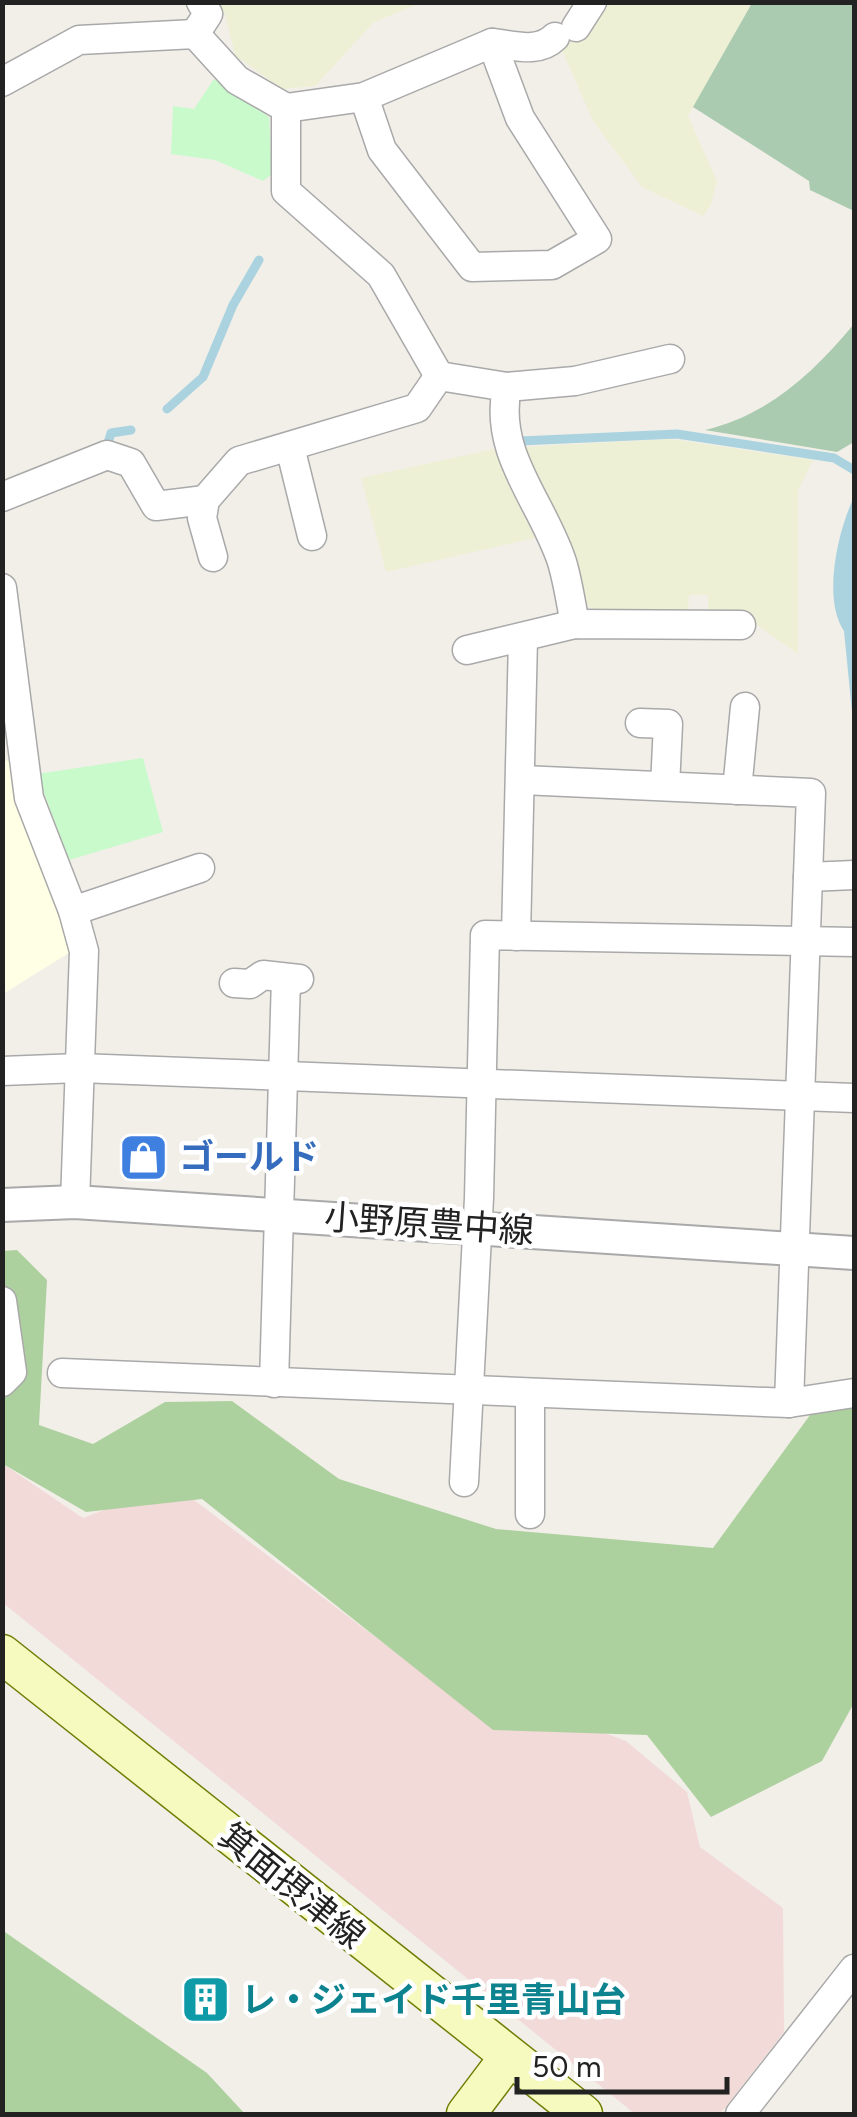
<svg xmlns="http://www.w3.org/2000/svg" width="857" height="2117" viewBox="0 0 857 2117" font-family="Figtree,'Noto Sans JP',sans-serif">
<style>
.commercial{fill:#f2dad9}
.education{fill:#ffffe5}
.farmland{fill:#eef0d5}
.forest{fill:#add19e}
.cemetery{fill:#aacbaf}
.park{fill:#c8facc}
.water{fill:#aad3df}
.lines{fill:none;stroke-linecap:round;stroke-linejoin:round}
.stream{stroke:#aad3df;stroke-width:9}
.minor-casing{stroke:#a9a9a9;stroke-width:31}
.tertiary-casing{stroke:#a9a9a9;stroke-width:36}
.secondary-casing{stroke:#707d05;stroke-width:41}
.minor{stroke:#fff;stroke-width:28}
.tertiary{stroke:#fff;stroke-width:32}
.secondary{stroke:#f7fabf;stroke-width:38}
.labels{text-anchor:middle;stroke-width:9;stroke-linejoin:round;paint-order:stroke}
.shop-label{font-size:35px;font-weight:bold;fill:#366cbe;stroke:#fff;text-anchor:start}
.street-label{font-size:35px;fill:#222;stroke:#fff}
.culture-label{font-size:35px;font-weight:bold;fill:#0d838f;stroke:#fff;text-anchor:start}
</style>
<rect width="100%" height="100%" fill="#f2efe9"/>
<polygon class="commercial" points="3,1464 83,1518 173,1484 493,1726 545,1711 626,1741 687,1792 700,1847 783,1908 784,2032 720,2114 635,2114 3,1603"/>
<polygon class="education" points="12,760 17,795 72,951 3,994 2,761"/>
<g class="farmland">
<polygon points="217,3 421,3 374,22 315,86 282,89 235,55 225,14"/>
<polygon points="599,3 752,3 688,116 717,181 711,205 703,216 642,187 593,121 558,41"/>
<polygon points="670,439 813,460 798,491 798,654 743,615 717,615 708,609 708,595 689,595 688,609 681,616 595,612 584,601 576,562 523,447"/>
<polygon points="494,449 535,538 386,572 361,478"/>
</g>
<g class="forest">
<polygon points="17,1250 47,1280 39,1425 93,1444 165,1402 232,1401 339,1479 496,1529 713,1548 821,1400 854,1393 854,1703 822,1761 711,1817 647,1735 493,1730 202,1499 86,1512 3,1464 2,1251"/>
<polygon points="2,1930 207,2073 245,2114 3,2114"/>
</g>
<g class="cemetery">
<polygon points="752,3 854,3 854,211 810,190 809,181 693,107"/>
<path d="M854,324v118l-17,10 -132,-22c64,-15 109,-58 149,-106z"/>
</g>
<g class="park">
<polygon points="214,79 269,117 272,174 263,181 215,160 171,154 173,106 194,109"/>
<polygon points="143,758 163,832 69,860 37,774"/>
</g>
<path class="water" d="M854,497v235l-10,-101c-22,-32 -6,-101 10,-134z"/>
<g class="lines">
<g class="stream">
<polyline points="167,409 203,377 233,305 259,260"/>
<polyline points="520,441 677,434 834,458 854,470"/>
<polyline points="107,446 111,433 131,430"/>
</g>
<defs>
<g id="minor">
<polyline points="576,27 592,2"/>
<polyline points="195,34 208,14 201,2"/>
<path d="M492,43c21,2 46,11 63,-6"/>
<polyline points="2,82 79,40 195,34 237,80 286,108 364,97 492,43 520,118 597,239 552,265 472,267 382,150 364,97"/>
<polyline points="286,108 286,191 381,275 439,376"/>
<polyline points="507,387 575,381 670,359"/>
<polyline points="290,447 312,536"/>
<polyline points="2,497 107,455 131,463 156,506 205,500"/>
<path d="M213,557l-11,-39 3,-18 34,-39 178,-53 22,-32 68,11c-14,67 35,114 55,175 6,20 9,42 13,62"/>
<polyline points="2,588 29,798 73,911 84,951 75,1202"/>
<polyline points="467,650 575,624 741,625"/>
<polyline points="640,723 668,724 665,786"/>
<polyline points="522,780 811,793 789,1403"/>
<polyline points="737,790 745,707"/>
<polyline points="808,877 854,875"/>
<polyline points="73,911 200,868"/>
<polyline points="516,936 523,638"/>
<polyline points="234,983 250,984 263,975 299,979"/>
<polyline points="2,1071 79,1068 854,1098"/>
<polyline points="2,1301 12,1372 2,1382"/>
<polyline points="62,1373 789,1403 854,1393"/>
<polyline points="274,1383 286,978"/>
<polyline points="530,1393 530,1514"/>
<polyline points="464,1482 479,1198 485,935 854,942"/>
<polyline points="740,2114 854,1969"/>
</g>
<polyline id="tertiary" points="2,1205 75,1202 854,1253"/>
<g id="secondary">
<polyline points="2,1654 583,2114"/>
<polyline points="466,2114 509,2057"/>
</g>
</defs>
<use href="#minor" class="minor-casing"/>
<use href="#tertiary" class="tertiary-casing"/>
<use href="#secondary" class="secondary-casing"/>
<use href="#minor" class="minor"/>
<use href="#tertiary" class="tertiary"/>
<use href="#secondary" class="secondary"/>
</g>
<defs>
<symbol id="shop-square" viewBox="-11 -11 22 22"><rect x="-9" y="-9" width="18" height="18" rx="4" fill="#3f7fe0" stroke="#fff"/><path d="M-5-2.5h2.3a2.7 3.5 0 0 1 5.4 0H5L5.5 6h-11ZM-1.5-2.5h3a1.5 2.3 0 0 0-3 0Z" fill="#fff"/></symbol>
<symbol id="building-square" viewBox="-11 -11 22 22"><rect x="-9" y="-9" width="18" height="18" rx="4" fill="#0f9aa8" stroke="#fff"/><path d="M-4-6H4V6H1V3H-1V6H-4ZM-2.5-4.3h1.7v1.8h-1.7ZM.8-4.3h1.7v1.8H.8ZM-2.5-1h1.7V.8h-1.7ZM.8-1h1.7V.8H.8Z" fill="#fff"/></symbol>
</defs>
<g fill-rule="evenodd">
<use href="#shop-square" x="116" y="1130" width="55" height="55"/>
<use href="#building-square" x="178" y="1972" width="55" height="55"/>
</g>
<g class="labels">
<g class="shop-label">
<text x="179" y="1169">ゴールド</text>
</g>
<g class="street-label">
<text transform="translate(429 1224) rotate(4)" y="12">小野原豊中線</text>
<text transform="translate(292 1886) rotate(39)" y="12">箕面摂津線</text>
</g>
<g class="culture-label">
<text x="241" y="2012">レ・ジェイド千里青山台</text>
</g>
</g>
<rect width="857" height="2117" fill="none" stroke="#222222" stroke-width="10"/>
<path d="M517 2077v15h210v-15" fill="none" stroke="#222222" stroke-width="5"/>
<text x="532" y="2077" font-size="30" fill="#222222" stroke="#ffffff" stroke-width="8" paint-order="stroke">50 m</text>
</svg>
